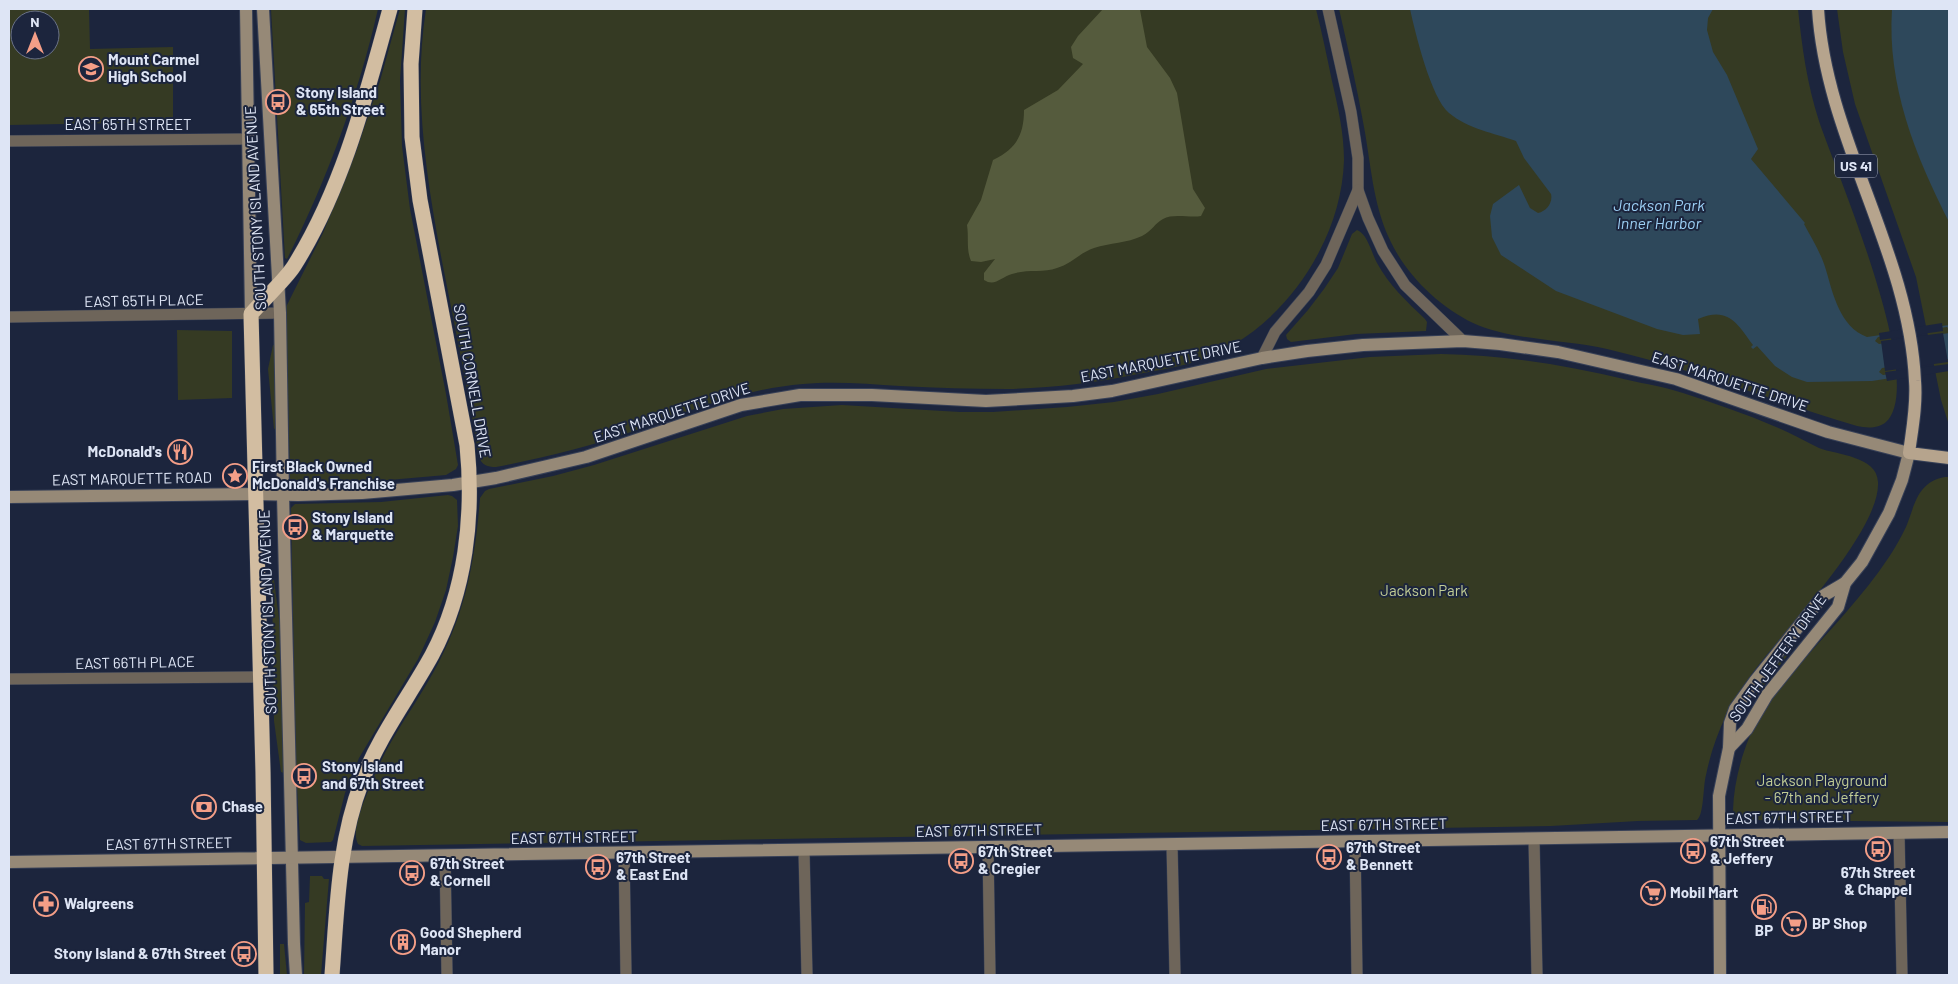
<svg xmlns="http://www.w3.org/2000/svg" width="1958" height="984" viewBox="0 0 1958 984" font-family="Barlow,sans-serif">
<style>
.green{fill:#353a23;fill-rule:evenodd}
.forest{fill:#555b3d}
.water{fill:#2e485b}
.pier{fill:#1c253d}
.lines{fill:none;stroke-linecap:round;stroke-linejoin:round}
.street-casing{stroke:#374057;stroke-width:12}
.secondary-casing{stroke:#374057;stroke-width:14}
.primary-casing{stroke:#374057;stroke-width:14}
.highway-casing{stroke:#374057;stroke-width:16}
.street{stroke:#6e655a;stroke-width:11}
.secondary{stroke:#968977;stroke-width:12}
.primary{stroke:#b6a48d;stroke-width:12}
.highway{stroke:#d2bda1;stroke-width:15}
.labels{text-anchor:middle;stroke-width:4;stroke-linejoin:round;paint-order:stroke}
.shield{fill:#1c253d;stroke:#a4abbe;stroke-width:1}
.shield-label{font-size:14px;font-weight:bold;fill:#dee5f5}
.poi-label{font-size:15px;font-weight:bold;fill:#dee5f5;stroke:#1c253d;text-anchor:start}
.street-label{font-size:15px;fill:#dee5f5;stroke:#1c253d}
.park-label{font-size:15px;fill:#c2cd95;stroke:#1c253d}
.water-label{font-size:16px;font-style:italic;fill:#9ccff5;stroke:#1c253d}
</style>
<rect width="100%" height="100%" fill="#1c253d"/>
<g class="green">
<path d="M9,9h80l1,40 83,-2v75l-164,3zM20,20h30v30h-30z"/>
<path d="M271,9h107c-20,87 -51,170 -91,250l-2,-1z"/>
<polygon points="400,9 405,9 400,80 402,146 410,209 446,394 458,465 456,469 446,475 366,482 298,485 293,483 290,479 286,307 323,233 356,152 380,81"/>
<path d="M426,9h890c6,24 11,48 16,72 6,26 12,52 12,79 -1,32 -10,64 -25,92 -27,52 -73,96 -131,112 -16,4 -34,7 -50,10 -43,9 -87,14 -130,15 -36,0 -72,-1 -108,-3 -32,-2 -65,-5 -97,-2 -60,5 -114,27 -169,47 -45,16 -91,27 -138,36 -9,0 -14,-2 -17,-10 -11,-67 -25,-134 -38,-201 -15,-81 -28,-164 -15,-247z"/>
<path d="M1339,9h459c4,38 9,75 21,112 17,51 109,262 67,301 -8,7 -20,6 -29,4 -84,-25 -165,-57 -250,-77 -40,-9 -98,-9 -134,-26 -35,-17 -68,-49 -84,-85 -16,-35 -18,-73 -25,-111 -7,-39 -16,-79 -25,-118z"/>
<polygon points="1837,9 1949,9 1949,425 1941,400 1916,277 1855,104 1843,52"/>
<path d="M1357,230c10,3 15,24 20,33 12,22 30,39 48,56l2,3 -1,9 -70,3 -65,8 -4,-3 -1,-4 22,-25 16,-21 14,-21 14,-34z"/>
<polygon points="177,330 232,331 232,398 178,400"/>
<polygon points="273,345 274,345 276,428 274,429 268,369"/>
<path d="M1441,354c64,1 125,11 187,26 18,4 37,7 55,13 31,10 63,21 93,34 15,6 28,14 43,21 18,7 58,8 59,34 3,48 -94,149 -124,189 -24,31 -40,65 -48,104 -3,11 -2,40 -9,45l-59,1 -87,5 -1189,20 -4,-2c-8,-15 9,-49 15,-65 15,-38 40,-70 60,-106 32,-57 42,-111 47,-175l5,-7 4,-2 64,-13 41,-11 153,-49 36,-7 59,-4 118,7h33l74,-5 47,-5 44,-8 108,-25 104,-12z"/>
<path d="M1945,477h4v345l-206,-2 -7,-4 -3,-6c1,-33 12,-68 28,-97 10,-18 25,-33 38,-48 31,-35 64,-69 90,-108 6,-9 12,-20 17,-30 9,-22 11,-45 39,-50z"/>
<polygon points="448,495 452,496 457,500 458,526 453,557 446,590 435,622 418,659 359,758 345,793 333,840 331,842 306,843 300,840 296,770 291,508 295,504 381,502"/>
<polygon points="272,580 274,580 280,626 284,773 281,772 274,721"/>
<polygon points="1794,644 1795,646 1753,699 1762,683"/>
<polygon points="310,876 322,876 324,879 329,879 321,975 304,975 305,903 309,902"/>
<polygon points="280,944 284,944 287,975 280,975"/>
</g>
<path class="forest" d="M1103,9h36l1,1 7,37 23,31 7,15 16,96 12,19 -4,8c-11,2 -28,-3 -38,3 -8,4 -11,12 -21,17 -15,7 -32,7 -48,12 -13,4 -23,16 -37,20 -14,5 -31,1 -45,6 -11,3 -17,13 -28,6v-7l11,-14 -14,3 -10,-1c-5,-12 -2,-23 -4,-36l14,-25 12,-40c23,-11 31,-25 31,-50l34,-20 25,-26 -10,-6 -2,-11 7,-11z"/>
<g class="water">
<path d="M1410,9h303l-5,9 -1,12 6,22 14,23 31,74 -7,10 54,64 -1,1c8,15 17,29 22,46 7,24 14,57 41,67l82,-12v4l-2,-2 -69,10 -3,4 4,3 70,-11v26l-67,9 -3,4 4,3 66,-9v3l-77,12 -65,1 -15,-5 -17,-11 -18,-20 -4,3 -2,-2 2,-2c-16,-22 -25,-39 -55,-26l2,15 -17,1 -26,-6 -101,-38 -55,-36 -9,-18 -2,-21 3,-12 26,-19 11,23 8,5c9,-2 15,-11 13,-19l-27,-36 -8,-17c-22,-8 -48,-12 -67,-28 -18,-15 -34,-81 -39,-104z"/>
<path d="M1892,9h57v213c-34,-67 -62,-136 -57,-213z"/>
</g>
<g class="pier">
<polygon points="1942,323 1943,331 1880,340 1879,333"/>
<polygon points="1943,333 1948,362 1885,371 1881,341"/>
<polygon points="1949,364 1949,371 1887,381 1885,372"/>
</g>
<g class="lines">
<defs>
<g id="street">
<polyline points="1328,9 1351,112 1358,158 1358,190 1368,218 1383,251 1405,285 1463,341"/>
<polyline points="9,141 248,139"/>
<polyline points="9,317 280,313"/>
<polyline points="1262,358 1275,332 1309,292 1326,265 1358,190"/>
<polyline points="9,679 261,677"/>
<polyline points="1899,833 1902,975"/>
<polyline points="1534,839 1537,975"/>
<polyline points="1355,842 1357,975"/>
<polyline points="1172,845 1175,975"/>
<polyline points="988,848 990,975"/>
<polyline points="804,851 807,975"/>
<polyline points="624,853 626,975"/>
<polyline points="445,856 447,975"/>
</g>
<g id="secondary">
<polyline points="246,9 251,314"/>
<polyline points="263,9 280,313 283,495 294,944 296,975"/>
<polyline points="9,497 256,494 298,495 362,493 453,485 496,478 586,457 741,405 800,395 872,395 986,401 1073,396 1112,391 1262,358 1307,351 1363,345 1463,341 1500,344 1558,352 1676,379 1828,432 1909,453 1902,480 1889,513 1862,562 1845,583 1838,607 1767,695 1747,729 1729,748"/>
<polyline points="9,862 1949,832"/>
<polyline points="1720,975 1719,796 1729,748 1730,723 1735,709 1755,681 1823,596 1845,583"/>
</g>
<path id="primary" d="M1818,9c8,130 91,242 97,372 2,24 -3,49 -6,72l40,5"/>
<g id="highway">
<path d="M266,975l-3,-203 -12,-458c12,-14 34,-34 43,-48 49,-78 72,-170 96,-257"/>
<path d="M332,975c5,-65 6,-132 30,-194 17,-45 47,-84 70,-126 34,-64 42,-140 35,-210l-47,-245 -8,-63 -1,-73 4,-55"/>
</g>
</defs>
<use href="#street" class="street-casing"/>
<use href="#secondary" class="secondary-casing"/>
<use href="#primary" class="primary-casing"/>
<use href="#highway" class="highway-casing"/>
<use href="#street" class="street"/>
<use href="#secondary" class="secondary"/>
<use href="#primary" class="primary"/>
<use href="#highway" class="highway"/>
</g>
<defs>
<symbol id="school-ring" viewBox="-11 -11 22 22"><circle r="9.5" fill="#1c253d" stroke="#f49e87" stroke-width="1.5"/><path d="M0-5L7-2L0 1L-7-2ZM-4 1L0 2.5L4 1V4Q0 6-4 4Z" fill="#f49e87"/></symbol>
<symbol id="bus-ring" viewBox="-11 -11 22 22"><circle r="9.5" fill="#1c253d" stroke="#f49e87" stroke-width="1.5"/><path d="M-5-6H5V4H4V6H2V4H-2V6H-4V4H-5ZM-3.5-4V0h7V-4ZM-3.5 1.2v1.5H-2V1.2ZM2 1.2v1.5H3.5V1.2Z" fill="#f49e87"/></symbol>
<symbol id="restaurant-ring" viewBox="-11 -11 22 22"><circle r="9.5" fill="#1c253d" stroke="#f49e87" stroke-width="1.5"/><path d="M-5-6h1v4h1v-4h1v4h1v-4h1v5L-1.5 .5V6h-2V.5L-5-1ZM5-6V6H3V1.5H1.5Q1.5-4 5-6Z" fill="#f49e87"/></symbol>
<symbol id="sight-ring" viewBox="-11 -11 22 22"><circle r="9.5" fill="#1c253d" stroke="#f49e87" stroke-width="1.5"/><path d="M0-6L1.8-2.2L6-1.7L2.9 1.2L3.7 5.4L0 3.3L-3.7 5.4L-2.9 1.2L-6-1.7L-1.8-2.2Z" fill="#f49e87"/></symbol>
<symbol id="bank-ring" viewBox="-11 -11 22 22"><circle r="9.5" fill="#1c253d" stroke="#f49e87" stroke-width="1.5"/><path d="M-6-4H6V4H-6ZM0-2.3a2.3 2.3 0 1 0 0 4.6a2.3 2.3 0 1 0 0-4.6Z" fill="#f49e87"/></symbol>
<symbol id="supermarket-ring" viewBox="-11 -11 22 22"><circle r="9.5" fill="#1c253d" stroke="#f49e87" stroke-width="1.5"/><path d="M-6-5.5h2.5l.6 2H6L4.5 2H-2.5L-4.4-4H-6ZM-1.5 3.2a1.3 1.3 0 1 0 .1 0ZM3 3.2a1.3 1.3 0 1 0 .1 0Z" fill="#f49e87"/></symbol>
<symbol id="pharmacy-ring" viewBox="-11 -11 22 22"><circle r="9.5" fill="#1c253d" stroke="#f49e87" stroke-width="1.5"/><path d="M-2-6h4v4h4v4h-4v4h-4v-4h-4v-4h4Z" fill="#f49e87"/></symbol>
<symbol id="fuel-ring" viewBox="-11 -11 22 22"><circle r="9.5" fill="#1c253d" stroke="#f49e87" stroke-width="1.5"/><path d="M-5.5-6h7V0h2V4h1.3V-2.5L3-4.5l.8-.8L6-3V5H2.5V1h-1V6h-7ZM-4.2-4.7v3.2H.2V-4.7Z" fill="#f49e87"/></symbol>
<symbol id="building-ring" viewBox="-11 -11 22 22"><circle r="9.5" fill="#1c253d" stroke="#f49e87" stroke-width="1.5"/><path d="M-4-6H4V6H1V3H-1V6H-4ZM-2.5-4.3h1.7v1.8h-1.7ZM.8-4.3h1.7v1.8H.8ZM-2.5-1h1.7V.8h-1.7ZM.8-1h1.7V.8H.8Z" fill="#f49e87"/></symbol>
</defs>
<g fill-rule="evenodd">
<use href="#school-ring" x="77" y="55" width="28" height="28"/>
<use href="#bus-ring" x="264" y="88" width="28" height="28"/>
<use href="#restaurant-ring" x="166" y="438" width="28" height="28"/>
<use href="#sight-ring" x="221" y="462" width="28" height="28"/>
<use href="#bus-ring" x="281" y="513" width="28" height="28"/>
<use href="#bus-ring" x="290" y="762" width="28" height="28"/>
<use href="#bank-ring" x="190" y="793" width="28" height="28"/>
<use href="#bus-ring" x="1864" y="835" width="28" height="28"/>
<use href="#bus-ring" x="1679" y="837" width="28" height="28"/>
<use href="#bus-ring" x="1315" y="843" width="28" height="28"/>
<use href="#bus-ring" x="947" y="847" width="28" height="28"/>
<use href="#bus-ring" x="584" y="853" width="28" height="28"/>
<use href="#bus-ring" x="398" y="859" width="28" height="28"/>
<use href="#supermarket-ring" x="1639" y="879" width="28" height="28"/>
<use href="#pharmacy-ring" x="32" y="890" width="28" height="28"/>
<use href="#fuel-ring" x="1750" y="893" width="28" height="28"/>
<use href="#supermarket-ring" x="1780" y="910" width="28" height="28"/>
<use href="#building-ring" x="389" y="928" width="28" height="28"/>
<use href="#bus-ring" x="230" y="940" width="28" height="28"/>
</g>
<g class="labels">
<rect class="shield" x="1835" y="154.5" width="42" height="23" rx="4"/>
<g class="shield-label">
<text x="1856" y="171">US 41</text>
</g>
<g class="poi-label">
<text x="108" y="65">Mount Carmel<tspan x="108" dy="17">High School</tspan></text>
<text x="296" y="98">Stony Island<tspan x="296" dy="17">&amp; 65th Street</tspan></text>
<text x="162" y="457" text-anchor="end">McDonald's</text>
<text x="252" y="472">First Black Owned<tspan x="252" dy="17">McDonald's Franchise</tspan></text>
<text x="312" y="523">Stony Island<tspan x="312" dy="17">&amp; Marquette</tspan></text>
<text x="322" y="772">Stony Island<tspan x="322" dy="17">and 67th Street</tspan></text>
<text x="222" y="812">Chase</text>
<text x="1710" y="847">67th Street<tspan x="1710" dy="17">&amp; Jeffery</tspan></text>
<text x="1346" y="853">67th Street<tspan x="1346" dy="17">&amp; Bennett</tspan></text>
<text x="978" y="857">67th Street<tspan x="978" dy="17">&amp; Cregier</tspan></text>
<text x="616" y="863">67th Street<tspan x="616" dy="17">&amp; East End</tspan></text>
<text x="430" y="869">67th Street<tspan x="430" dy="17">&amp; Cornell</tspan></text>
<text x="1878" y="878" text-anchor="middle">67th Street<tspan x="1878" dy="17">&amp; Chappel</tspan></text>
<text x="1670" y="898">Mobil Mart</text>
<text x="64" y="909">Walgreens</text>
<text x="1812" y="929">BP Shop</text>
<text x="1764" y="936" text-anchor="middle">BP</text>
<text x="420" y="938">Good Shepherd<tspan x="420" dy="17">Manor</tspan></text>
<text x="226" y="959" text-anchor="end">Stony Island &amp; 67th Street</text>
</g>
<g class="street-label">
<text x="128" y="130">EAST 65TH STREET</text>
<text transform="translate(256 208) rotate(-93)" y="5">SOUTH STONY ISLAND AVENUE</text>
<text transform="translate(144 301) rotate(-1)" y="5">EAST 65TH PLACE</text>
<text transform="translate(1161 362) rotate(-11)" y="5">EAST MARQUETTE DRIVE</text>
<text transform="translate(472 381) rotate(80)" y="5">SOUTH CORNELL DRIVE</text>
<text transform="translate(1730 382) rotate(18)" y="5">EAST MARQUETTE DRIVE</text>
<text transform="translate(672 413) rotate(-18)" y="5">EAST MARQUETTE DRIVE</text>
<text transform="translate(132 479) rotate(-1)" y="5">EAST MARQUETTE ROAD</text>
<text transform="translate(268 612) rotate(-92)" y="5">SOUTH STONY ISLAND AVENUE</text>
<text transform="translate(1778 658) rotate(-54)" y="5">SOUTH JEFFERY DRIVE</text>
<text transform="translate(135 663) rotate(-1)" y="5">EAST 66TH PLACE</text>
<text transform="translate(1789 818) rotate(-1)" y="5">EAST 67TH STREET</text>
<text transform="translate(1384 825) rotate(-1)" y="5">EAST 67TH STREET</text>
<text transform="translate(979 831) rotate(-1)" y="5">EAST 67TH STREET</text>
<text transform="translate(574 838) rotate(-1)" y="5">EAST 67TH STREET</text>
<text transform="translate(169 844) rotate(-1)" y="5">EAST 67TH STREET</text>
</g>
<g class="park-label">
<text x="1424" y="596">Jackson Park</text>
<text x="1822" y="786">Jackson Playground<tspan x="1822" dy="17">- 67th and Jeffery</tspan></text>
</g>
<g class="water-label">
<text x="1659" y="211">Jackson Park<tspan x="1659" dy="18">Inner Harbor</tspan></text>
</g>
</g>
<rect width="1958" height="984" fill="none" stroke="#dee5f5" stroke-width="20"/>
<g transform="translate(35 35)"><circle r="24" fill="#1c253d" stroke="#6a7287"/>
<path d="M0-4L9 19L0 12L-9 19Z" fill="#f49e87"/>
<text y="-8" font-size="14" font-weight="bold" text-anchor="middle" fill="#dee5f5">N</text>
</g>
</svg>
